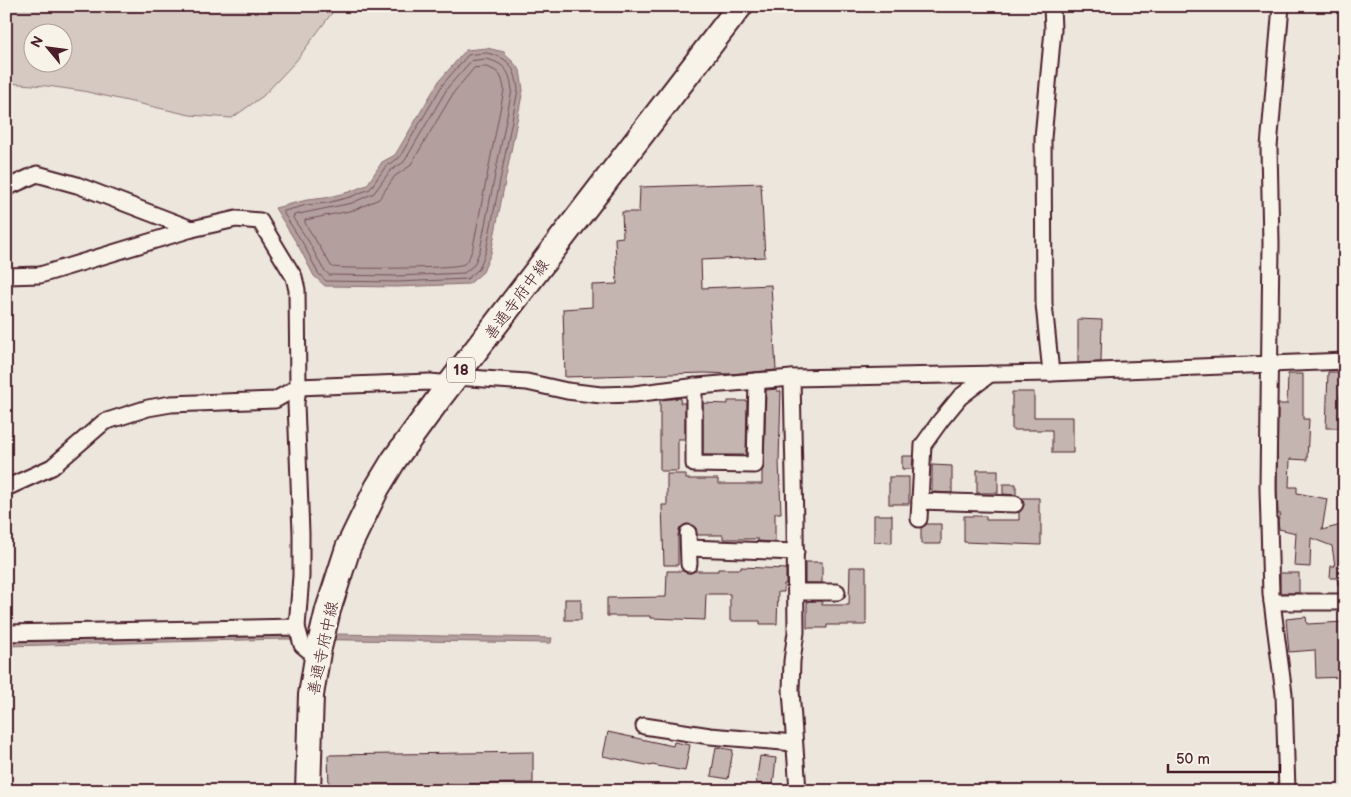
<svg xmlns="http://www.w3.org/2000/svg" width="1351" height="797" viewBox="0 0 1351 797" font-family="'Balsamiq Sans','Klee One',sans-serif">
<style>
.green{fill:#d5c9c2;stroke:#907476;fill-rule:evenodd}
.water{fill:#b39f9d;stroke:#896c6f}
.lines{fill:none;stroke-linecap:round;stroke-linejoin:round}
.shore{stroke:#745259;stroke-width:1}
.building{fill:#c4b5b0;stroke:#4a1f2b}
.street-casing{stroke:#4a1f2b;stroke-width:19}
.primary-casing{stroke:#4a1f2b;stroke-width:28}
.street{stroke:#f7f3e8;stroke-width:15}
.primary{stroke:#f7f3e8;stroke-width:24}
.labels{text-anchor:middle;stroke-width:5;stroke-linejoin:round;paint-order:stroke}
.shield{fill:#f7f3e8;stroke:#7e5f64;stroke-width:1}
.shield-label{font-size:15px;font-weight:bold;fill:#4a1f2b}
.street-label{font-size:16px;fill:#4a1f2b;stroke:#f7f3e8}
</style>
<rect width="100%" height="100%" fill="#ece6dd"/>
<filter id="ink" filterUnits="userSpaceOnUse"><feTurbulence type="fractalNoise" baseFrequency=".02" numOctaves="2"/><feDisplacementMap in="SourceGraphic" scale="10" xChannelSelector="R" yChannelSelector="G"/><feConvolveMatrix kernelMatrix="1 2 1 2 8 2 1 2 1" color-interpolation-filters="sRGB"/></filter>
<g filter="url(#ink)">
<path class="green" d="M6,6h331l-41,55 -33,35 -31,22 -42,-3 -107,-24 -36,-5 -41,-3zM32,32h30v30h-30z"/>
<g class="water">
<polygon points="487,48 504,52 520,70 523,90 491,253 483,272 469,284 397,287 325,286 314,276 299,247 275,208 307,200 325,198 349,192 367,185 382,162 395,155 439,81 466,50"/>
<polygon points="336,634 552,638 551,643 284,639 6,646 6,641"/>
</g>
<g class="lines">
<g class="shore">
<path d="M487,53c23,5 28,14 31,37l-32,161 -7,18 -12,10 -70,3 -71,-1 -8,-8 -14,-28 -20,-31v-3l23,-6 20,-2 23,-6 20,-8 16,-23 13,-8 44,-74 18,-21 7,-8z"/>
<path d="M486,59c19,4 24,13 26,31l-32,160 -6,15 -10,8 -67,3 -68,-1 -6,-6 -14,-27 -16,-24 1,-3 58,-12 22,-10 16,-22 14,-9 44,-75 23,-26z"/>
<path d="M486,67c13,3 17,10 18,23l-31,157c-2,6 -4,13 -9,17 -9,5 -118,5 -132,3l-27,-44v-3l49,-10 25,-11 16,-23 15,-10 44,-74 20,-24z"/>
</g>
</g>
<g class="building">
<polygon points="761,183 765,257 701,260 702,288 771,285 776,370 730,374 705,373 565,377 563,309 592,307 592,285 617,284 615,238 623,237 622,212 639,212 640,187"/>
<polygon points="1078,319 1102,320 1101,362 1078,363"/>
<polygon points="1328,372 1345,372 1345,395 1340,395 1340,428 1326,428"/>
<polygon points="1288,374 1303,374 1303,419 1309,419 1307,460 1290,459 1289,487 1297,487 1297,493 1327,499 1322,530 1345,524 1345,584 1338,585 1337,578 1330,578 1331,566 1335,566 1332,546 1311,538 1310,567 1294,566 1296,533 1279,529 1278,520 1281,514 1278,514 1277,488 1278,404 1287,404"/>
<polygon points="777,389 777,391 781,391 779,461 781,513 775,513 775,542 758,541 758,539 723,539 723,535 697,535 696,528 687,524 680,528 678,535 678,565 664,565 662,505 667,505 667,474 686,474 686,479 718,479 718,484 762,484 762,471 764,465 766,390"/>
<polygon points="1012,392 1034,392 1034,417 1073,417 1073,453 1052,453 1052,430 1012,430"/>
<polygon points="681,398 680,403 685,403 685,439 678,439 678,471 660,471 660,400"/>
<polygon points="728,401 747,401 746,455 703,455 703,403 728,404"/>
<polygon points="902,456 913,456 912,469 902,469"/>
<polygon points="932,465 952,466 952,493 932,492"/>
<rect x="977" y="470" width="21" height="23"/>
<rect x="889" y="477" width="20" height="27"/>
<polygon points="1003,484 1016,484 1016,495 1003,494"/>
<polygon points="1022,498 1039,498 1039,513 1041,513 1041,545 964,542 964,516 986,516 986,520 1019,520 1019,512 1024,505"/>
<polygon points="874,515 892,515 892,543 874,542"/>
<polygon points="927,524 941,524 941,544 921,544 921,528"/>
<rect x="805" y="562" width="17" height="21"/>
<polygon points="741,567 786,569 786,584 784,584 784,592 778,592 777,624 760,624 760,621 730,621 730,594 706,594 705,620 650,618 650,616 607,616 607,598 666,597 667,571 683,571 690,573 695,571 718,571 718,569 741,569"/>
<polygon points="850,567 866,567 866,625 827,625 827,628 807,628 807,601 822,601 822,605 849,605"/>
<rect x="1280" y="573" width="19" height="20"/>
<rect x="565" y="599" width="16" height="21"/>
<polygon points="1306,617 1307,624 1345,622 1345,677 1316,678 1315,650 1289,652 1286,619"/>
<polygon points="608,732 673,746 674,742 690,745 685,771 652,765 651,766 603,756"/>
<polygon points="716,747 733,750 728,779 711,776"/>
<polygon points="533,752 533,783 329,786 328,755"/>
<polygon points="760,756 776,758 773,785 756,783"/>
</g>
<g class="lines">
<defs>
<g id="street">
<polyline points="1281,6 1269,147 1271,243 1268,488 1271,594 1284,694 1287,791"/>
<polyline points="6,188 37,174 77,185 192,229"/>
<polyline points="6,276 40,275 192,229 236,219 260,221 294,277 297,290 298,387 296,403 301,533 301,576 297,627"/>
<polyline points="1051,373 1044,304 1043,138 1053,30 1052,6"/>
<polyline points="456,377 527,382 567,391 601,395 634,394 698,386 792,378 1051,373 1345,361"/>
<polyline points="792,378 795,525 796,632 792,661 791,690 798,791"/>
<polyline points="694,386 694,464 755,465 757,381"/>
<polyline points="6,488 52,467 104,422 148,408 171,404 275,400 298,387 430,382 451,384"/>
<polyline points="920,501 1015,504"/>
<polyline points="919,519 923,445 941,420 960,397 990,374"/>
<polyline points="688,533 689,564"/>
<polyline points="689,548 796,552"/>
<polyline points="796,592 837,592"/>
<polyline points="1272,602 1345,602"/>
<polyline points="6,633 297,627 302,645 308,650 318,652"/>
<polyline points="644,726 710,736 794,743"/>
</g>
<polyline id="primary" points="308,791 311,695 318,652 328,610 348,548 377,488 394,460 440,397 740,6"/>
</defs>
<use href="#street" class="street-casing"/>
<use href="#primary" class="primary-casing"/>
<use href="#street" class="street"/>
<use href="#primary" class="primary"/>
</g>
</g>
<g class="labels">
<rect class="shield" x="447" y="357.5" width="28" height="25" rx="4"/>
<g class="shield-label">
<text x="461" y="375">18</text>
</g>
<g class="street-label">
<text transform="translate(516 299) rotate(-53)" y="6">善通寺府中線</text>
<text transform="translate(322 648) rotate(-78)" y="6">善通寺府中線</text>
</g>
</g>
<rect width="1351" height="797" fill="none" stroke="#f7f3e8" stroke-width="25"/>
<rect x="12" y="12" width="1326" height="772" fill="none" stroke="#4a1f2b" stroke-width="2" filter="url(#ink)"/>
<g transform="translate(48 48) rotate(299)"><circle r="24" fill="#f7f3e8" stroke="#b29e9c"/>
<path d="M0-4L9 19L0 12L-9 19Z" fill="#4a1f2b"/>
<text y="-8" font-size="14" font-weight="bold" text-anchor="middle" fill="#4a1f2b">N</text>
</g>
<path d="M1168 764v8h112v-8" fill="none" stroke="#4a1f2b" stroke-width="2.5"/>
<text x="1176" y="764" font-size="15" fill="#4a1f2b" stroke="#f7f3e8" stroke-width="4" paint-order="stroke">50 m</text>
</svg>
